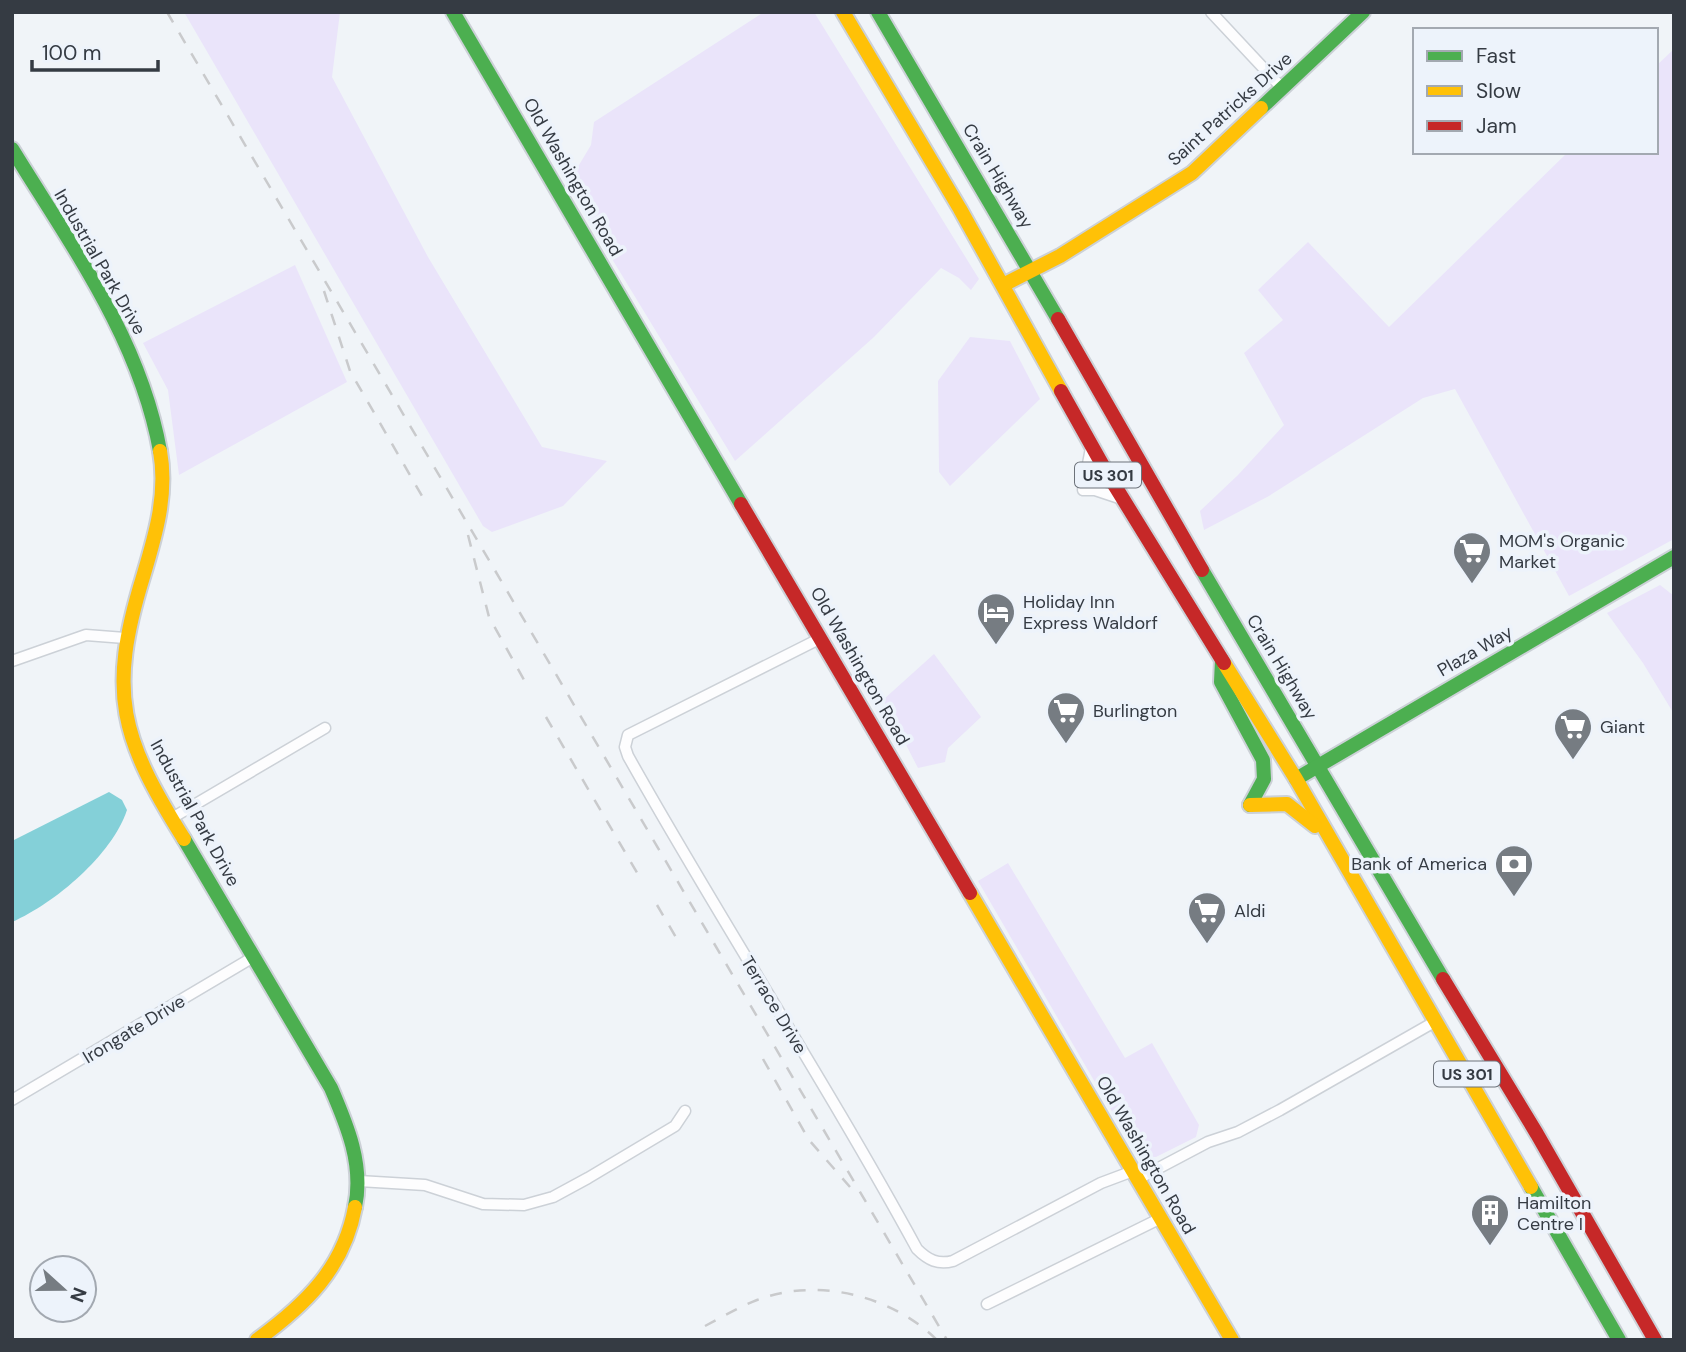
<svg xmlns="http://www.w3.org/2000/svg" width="1686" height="1352" viewBox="0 0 1686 1352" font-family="'DM Sans',sans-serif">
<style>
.green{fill:#eae4fa}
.water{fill:#84d0d8}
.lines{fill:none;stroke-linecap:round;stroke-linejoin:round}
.street-casing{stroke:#ccd1d7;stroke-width:13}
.fast-casing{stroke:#ccd1d7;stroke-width:18}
.slow-casing{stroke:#ccd1d7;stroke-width:18}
.jam-casing{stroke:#ccd1d7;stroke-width:18}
.street{stroke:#fdfdfe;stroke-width:10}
.fast{stroke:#4caf50;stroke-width:14}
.slow{stroke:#ffc107;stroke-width:14}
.jam{stroke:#c62828;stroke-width:14}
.rail{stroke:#c9cacc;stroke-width:2.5;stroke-dasharray:12 12;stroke-linecap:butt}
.labels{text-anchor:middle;stroke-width:7;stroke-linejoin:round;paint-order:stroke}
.shield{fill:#edf3fb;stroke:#6c727a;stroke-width:2}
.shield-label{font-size:16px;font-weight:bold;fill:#353b43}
.street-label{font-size:18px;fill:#353b43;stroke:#edf3fb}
.poi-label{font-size:18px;fill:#353b43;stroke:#edf3fb;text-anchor:start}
</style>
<rect width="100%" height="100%" fill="#f0f4f8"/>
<g class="green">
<polygon points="184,12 340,12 332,77 428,257 542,447 607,461 563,506 492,532 483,526"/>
<polygon points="764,12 814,12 979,279 971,290 959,278 941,268 874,337 735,461 567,185 591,145 594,122"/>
<polygon points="1674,49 1674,539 1569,596 1455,389 1423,398 1269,496 1204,530 1200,511 1238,475 1284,425 1244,353 1283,320 1258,290 1308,242 1389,327 1568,152 1656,152 1656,66"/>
<polygon points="295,265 347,382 179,475 168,390 143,343"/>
<polygon points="970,337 1010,341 1040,399 950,486 939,472 938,381"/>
<polygon points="1660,585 1674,596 1674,714 1643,663 1607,613"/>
<polygon points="934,654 981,717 948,748 945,762 918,768 883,700"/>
<polygon points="1008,863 1125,1058 1152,1043 1199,1125 1196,1137 1156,1157 1143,1157 1135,1151 978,881"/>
</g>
<path class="water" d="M109,792l13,8 5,10c-15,45 -72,93 -115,112v-81z"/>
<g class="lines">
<defs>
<g id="street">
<polyline points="1211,12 1282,88"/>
<polyline points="1091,448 1083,490 1095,490 1119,498"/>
<path d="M821,638l-193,97 -3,12 3,9c93,166 198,326 289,493 11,11 21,16 36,12l148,-78 32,-12"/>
<polyline points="12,661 86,635 125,638"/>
<polyline points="172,818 325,728"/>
<polyline points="12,1100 255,956"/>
<polyline points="1138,1179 1208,1142 1238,1132 1280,1110 1436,1021"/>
<polyline points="359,1181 425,1185 483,1204 524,1205 553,1197 588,1178 675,1126 685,1111"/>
<polyline points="987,1304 1161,1218"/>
</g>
<g id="fast">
<polyline points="453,12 741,504"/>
<polyline points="878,12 1058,319"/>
<polyline points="1261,108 1363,12"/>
<path d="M12,149c59,96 128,190 148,302"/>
<polyline points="1202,570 1443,979"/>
<polyline points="1222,660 1221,682 1263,760 1264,779 1250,805"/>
<polyline points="1296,779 1674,557"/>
<path d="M184,839l147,249c16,37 33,77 24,119"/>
<polyline points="1531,1187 1619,1340"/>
</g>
<g id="slow">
<polyline points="843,12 960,209 1061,391"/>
<polyline points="1003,285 1060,256 1192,173 1261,108"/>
<path d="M160,451c8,43 -5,86 -17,126 -36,117 -22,161 41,262"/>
<polyline points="1224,663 1296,779 1531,1187"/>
<polyline points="1250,805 1287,804 1315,826"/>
<polyline points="970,893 1232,1340"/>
<path d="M257,1340c48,-35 87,-72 98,-133"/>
</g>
<g id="jam">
<polyline points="1058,319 1202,570"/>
<polyline points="1061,391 1107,473 1224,663"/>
<polyline points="741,504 970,893"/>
<polyline points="1443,979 1537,1134 1655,1340"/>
</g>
</defs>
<use href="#street" class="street-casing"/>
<use href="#fast" class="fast-casing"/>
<use href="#slow" class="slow-casing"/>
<use href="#jam" class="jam-casing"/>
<use href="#street" class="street"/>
<use href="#fast" class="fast"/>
<use href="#slow" class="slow"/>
<use href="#jam" class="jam"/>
<g class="rail">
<polyline points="167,12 947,1340"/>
<polyline points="324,291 350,371 422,496"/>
<polyline points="468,535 489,617 528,687"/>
<polyline points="546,717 639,876"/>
<polyline points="657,905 677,939"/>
<polyline points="763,1059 809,1140 850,1187"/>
<path d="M705,1326c17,-9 34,-19 52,-26 60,-23 134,-5 180,40"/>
</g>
</g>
<defs>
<symbol id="supermarket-pin" viewBox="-11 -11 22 30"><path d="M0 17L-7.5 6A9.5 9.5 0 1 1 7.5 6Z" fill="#767c82" stroke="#edf3fb"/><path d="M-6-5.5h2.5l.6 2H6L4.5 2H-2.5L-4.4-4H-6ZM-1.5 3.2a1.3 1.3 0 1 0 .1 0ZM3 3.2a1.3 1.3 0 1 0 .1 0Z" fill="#fff"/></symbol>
<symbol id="hotel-pin" viewBox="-11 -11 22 30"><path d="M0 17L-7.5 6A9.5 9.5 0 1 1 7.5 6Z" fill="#767c82" stroke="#edf3fb"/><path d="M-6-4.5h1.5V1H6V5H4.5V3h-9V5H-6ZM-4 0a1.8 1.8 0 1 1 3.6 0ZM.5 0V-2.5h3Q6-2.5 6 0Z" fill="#fff"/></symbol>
<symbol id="bank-pin" viewBox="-11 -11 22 30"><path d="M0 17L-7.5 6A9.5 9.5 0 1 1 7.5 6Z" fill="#767c82" stroke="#edf3fb"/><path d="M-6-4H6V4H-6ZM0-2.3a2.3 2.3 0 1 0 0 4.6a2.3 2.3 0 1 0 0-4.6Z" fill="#fff"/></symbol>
<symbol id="building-pin" viewBox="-11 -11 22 30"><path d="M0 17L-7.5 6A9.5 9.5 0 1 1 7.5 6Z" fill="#767c82" stroke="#edf3fb"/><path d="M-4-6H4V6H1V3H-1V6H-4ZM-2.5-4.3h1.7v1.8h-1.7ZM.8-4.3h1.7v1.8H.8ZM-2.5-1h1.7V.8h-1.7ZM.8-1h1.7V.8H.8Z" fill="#fff"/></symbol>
</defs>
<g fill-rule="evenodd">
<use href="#supermarket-pin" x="1450" y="529" width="44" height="60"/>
<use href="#hotel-pin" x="974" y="590" width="44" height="60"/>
<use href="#supermarket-pin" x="1044" y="689" width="44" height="60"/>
<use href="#supermarket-pin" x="1551" y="705" width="44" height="60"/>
<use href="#bank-pin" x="1492" y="842" width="44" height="60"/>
<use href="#supermarket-pin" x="1185" y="889" width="44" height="60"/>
<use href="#building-pin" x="1468" y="1191" width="44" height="60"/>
</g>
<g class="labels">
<g class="shield">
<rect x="1075" y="462.5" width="66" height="25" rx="5"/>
<rect x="1434" y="1061.5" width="66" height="25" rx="5"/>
</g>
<g class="shield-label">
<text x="1108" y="481">US 301</text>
<text x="1467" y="1080">US 301</text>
</g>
<g class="street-label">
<text transform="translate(1230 109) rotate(-42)" y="6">Saint Patricks Drive</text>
<text transform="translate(998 176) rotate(59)" y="6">Crain Highway</text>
<text transform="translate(573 177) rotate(60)" y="6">Old Washington Road</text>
<text transform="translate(100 262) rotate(60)" y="6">Industrial Park Drive</text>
<text transform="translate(1475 651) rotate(-30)" y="6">Plaza Way</text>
<text transform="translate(860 666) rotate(60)" y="6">Old Washington Road</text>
<text transform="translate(1282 667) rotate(59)" y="6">Crain Highway</text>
<text transform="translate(195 813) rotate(61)" y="6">Industrial Park Drive</text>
<text transform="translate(774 1005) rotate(59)" y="6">Terrace Drive</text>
<text transform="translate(134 1029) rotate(-31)" y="6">Irongate Drive</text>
<text transform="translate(1146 1155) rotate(60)" y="6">Old Washington Road</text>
</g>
<g class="poi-label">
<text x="1499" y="547">MOM's Organic<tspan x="1499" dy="21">Market</tspan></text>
<text x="1023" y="608">Holiday Inn<tspan x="1023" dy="21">Express Waldorf</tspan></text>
<text x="1093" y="717">Burlington</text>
<text x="1600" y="733">Giant</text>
<text x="1487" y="870" text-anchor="end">Bank of America</text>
<text x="1234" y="917">Aldi</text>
<text x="1517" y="1209">Hamilton<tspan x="1517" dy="21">Centre I</tspan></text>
</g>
</g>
<rect width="1686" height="1352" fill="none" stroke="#353b43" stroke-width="28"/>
<rect x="1413" y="28" width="245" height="126" fill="#edf3fb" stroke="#a3a9b1" stroke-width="2"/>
<rect x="1427" y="51" width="35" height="10" fill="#4caf50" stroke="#a3a9b1" stroke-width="2"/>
<text x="1476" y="63" font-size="21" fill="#353b43">Fast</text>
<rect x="1427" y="86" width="35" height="10" fill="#ffc107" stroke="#a3a9b1" stroke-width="2"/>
<text x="1476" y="98" font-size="21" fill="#353b43">Slow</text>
<rect x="1427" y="121" width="35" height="10" fill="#c62828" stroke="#a3a9b1" stroke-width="2"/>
<text x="1476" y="133" font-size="21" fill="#353b43">Jam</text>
<g transform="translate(63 1289) rotate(111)"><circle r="33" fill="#edf3fb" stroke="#a3a9b1" stroke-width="2"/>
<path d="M0-5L12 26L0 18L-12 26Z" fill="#767c82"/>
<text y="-10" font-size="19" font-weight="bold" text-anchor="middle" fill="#353b43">N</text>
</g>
<path d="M32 60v10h126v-10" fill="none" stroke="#353b43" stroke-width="3.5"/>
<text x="42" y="60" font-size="21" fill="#353b43" stroke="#edf3fb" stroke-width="5" paint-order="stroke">100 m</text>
</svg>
